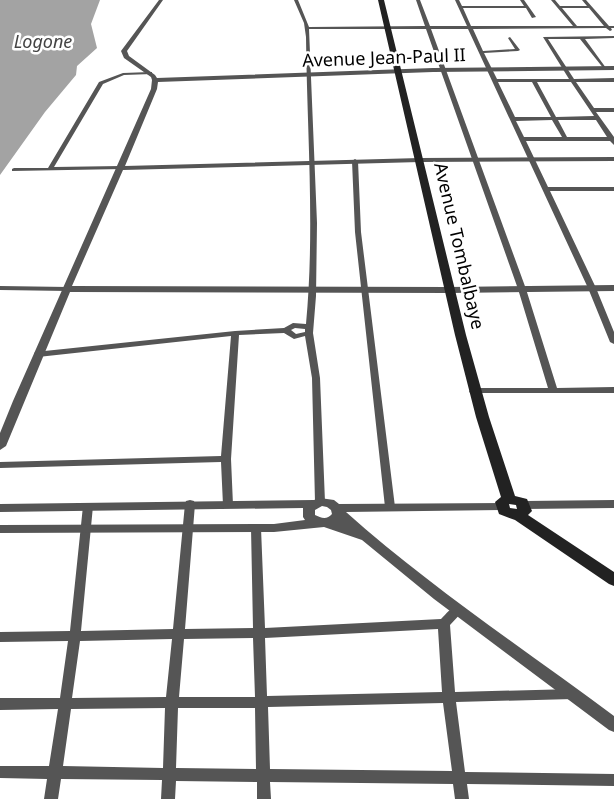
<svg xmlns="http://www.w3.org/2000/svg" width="614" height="799" viewBox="0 0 614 799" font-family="'Noto Sans',sans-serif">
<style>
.water{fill:#a3a3a3}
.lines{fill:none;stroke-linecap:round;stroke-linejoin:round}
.minor{fill:#555;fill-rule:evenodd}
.tertiary{fill:#555;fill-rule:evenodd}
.secondary{fill:#222;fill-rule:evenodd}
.labels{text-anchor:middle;stroke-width:5;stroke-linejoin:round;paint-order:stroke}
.far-water-label{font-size:18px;font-style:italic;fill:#444;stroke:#fff}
.far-street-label{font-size:18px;fill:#000;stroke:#fff}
</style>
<rect width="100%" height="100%" fill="#fff"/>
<polygon class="water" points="0,0 100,0 91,24 97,48 77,66 76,75 45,112 0,175"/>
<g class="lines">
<g class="minor">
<path d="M294,0h4l11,27 116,-1 -9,-26h4l10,26h37l-12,-26h4l3,6h62l-4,-6h4l12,17 -4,1 -6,-10h-63l8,18h102l-22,-26h4l5,6h27l-5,-6h4l23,26h5v2h-3l1,2 -2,1 -4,-3 -133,1 10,22 32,-2 -7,-11 2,-1 10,13 -2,1 -34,2 13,26h72l-26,-42 71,-1v2l-29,1 21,29 -2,1 -24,-30h-32l26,40 40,-1v4h-38l18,26h20v4h-18l18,25v8l-4,-4h-84l22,46h66v4h-64l46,97 18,44v12l-4,-2 -22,-54 -120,-259h-37l95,260 31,99 57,-1v6h-144l-1,-2 4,-3h75l-30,-99 -92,-260h-117l8,194 -1,73 -3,37 7,45 5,124 -1,3h-8l-1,-3 -3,-124 -7,-42 -11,3 -10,-6 -45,2 -8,124 2,46 -1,3h-8l-1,-3 -2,-43 -221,6v-6l221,-6 10,-120 -193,21 -3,-1 -1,-2 1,-2 200,-21 49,-3 9,-5 13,1c9,-95 1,-191 0,-287l-2,-14zM562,8h27l15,18h-27zM498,82h34l19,35h-36zM537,82h34l23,34 -38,1zM552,120l10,17h-38l-8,-16zM558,120h38l11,17h-40zM295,328l10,1v3l-9,2 -5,-4z"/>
<polygon points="150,72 152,72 152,74 124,75 103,84 54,167 121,166 124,168 123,169 12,171 12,169 14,168 48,168 99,82 123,73"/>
<polygon points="355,159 358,161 361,232 395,507 394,510 386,510 385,507 355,232 352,161"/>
<polygon points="0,286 68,287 72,289 68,291 0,290"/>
<path d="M190,500l4,1 1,3 -10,125 68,-1 -2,-100 1,-3h8l1,3 4,100 176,-9c6,-6 12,-15 21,-12l2,3 -14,15 5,67 118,-3 4,1 2,4 -2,4 -4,1 -117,3 9,70 149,2v12l-147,-2 2,15h-14l-2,-15 -183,-2 1,17h-14v-17l-81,-1 -1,18h-14l1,-19 -101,-1 -3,20h-14l3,-20 -47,-1v-12h49l9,-57 -58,1v-12h60l8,-57 -68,1v-10l70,-1 13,-125 1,-3h8l1,3 -12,125 92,-2 12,-125 1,-3zM438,629l4,63 -175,4 -2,-58zM253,638l2,59h-76l5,-58zM172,639l-6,58 -94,1 8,-57zM443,703l9,68 -182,-2 -2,-62zM165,708l-2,60 -100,-2 8,-57zM178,708h77l1,61 -80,-1z"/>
</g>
<g class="tertiary">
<polygon points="159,0 163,0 127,51 129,56 155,75 157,78 433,68 614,66 614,70 433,72 158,82 157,89 125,166 420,158 614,157 614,161 420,162 123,170 72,286 449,287 614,285 614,291 449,293 70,292 6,446 0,450 0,433 13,401 151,89 152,80 151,77 124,58 121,51"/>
<path d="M320,498l14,2 5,4 166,-1 2,3 -2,3 -4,1 -155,2c84,75 178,137 268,204v16l-5,-2 -175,-131 -72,-59 -38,-13 -50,5 -274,1v-8l274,-1 31,-4 -2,-3v-9l-303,4v-8l314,-4zM322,506l5,1 4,3 1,4c-5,6 -11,4 -17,1v-5z"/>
<polygon points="614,500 614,508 525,509 521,508 519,505 521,502 525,501"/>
</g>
<path class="secondary" d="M378,0h6l82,335 23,82 26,79 12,3 5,12 -4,4 86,57v14l-5,-2 -94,-64 -16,-6 -4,-12 6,-5 -25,-80 -21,-82zM509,504l7,1 1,4 -7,-1z"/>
</g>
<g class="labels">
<g class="far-water-label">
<text x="43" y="48">Logone</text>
</g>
<g class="far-street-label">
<text transform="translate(384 58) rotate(-2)" y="6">Avenue Jean-Paul II</text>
<text transform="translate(459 246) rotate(77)" y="6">Avenue Tombalbaye</text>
</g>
</g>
</svg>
